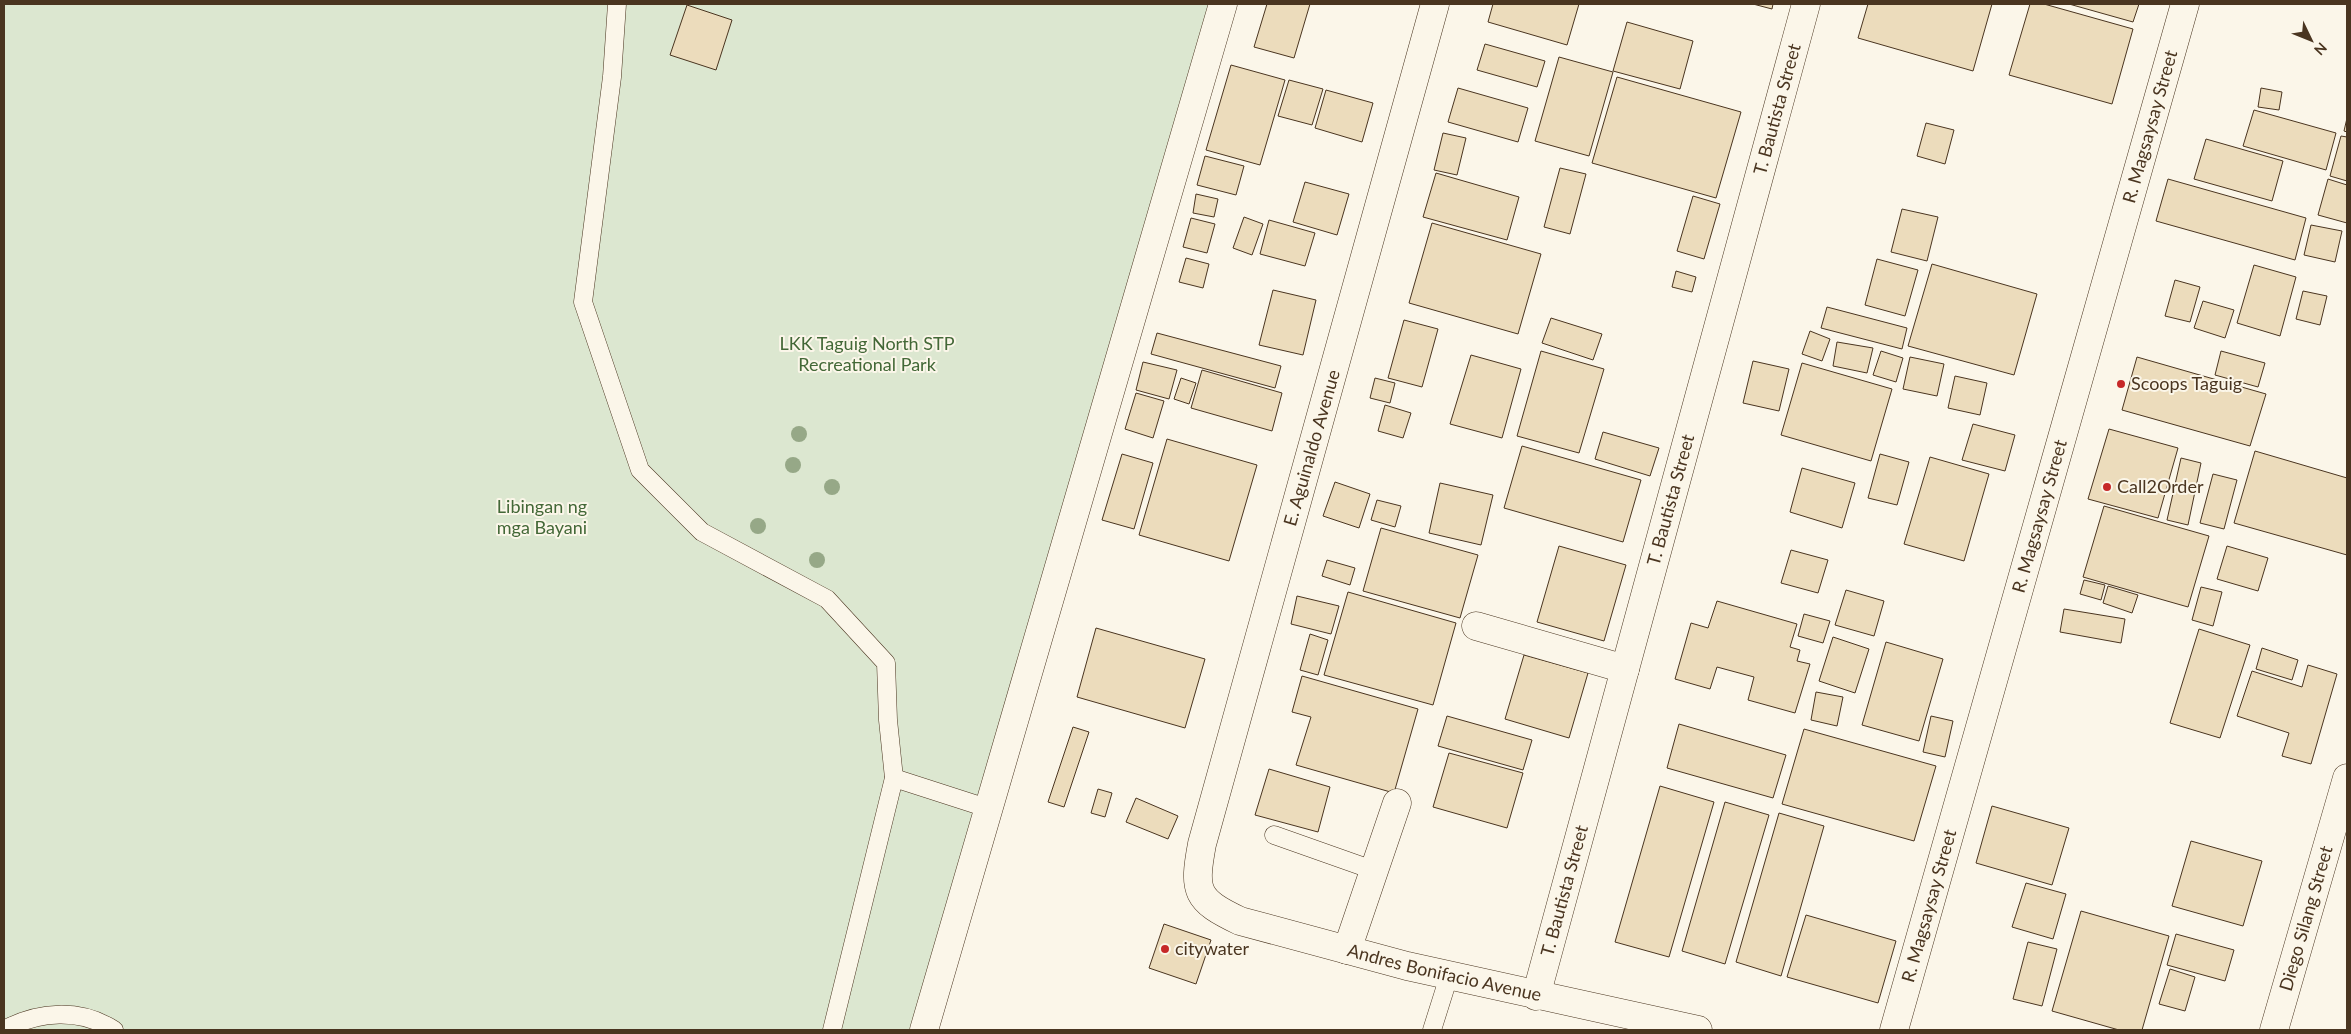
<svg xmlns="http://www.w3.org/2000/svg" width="2351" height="1034" viewBox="0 0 2351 1034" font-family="Lato,sans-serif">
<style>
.green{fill:#dce7d0;stroke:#887966}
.building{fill:#ecdcbc;stroke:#4a3520}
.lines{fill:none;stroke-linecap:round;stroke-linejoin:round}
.service-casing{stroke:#4a3520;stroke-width:19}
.minor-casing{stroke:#4a3520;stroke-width:29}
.tertiary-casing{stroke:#4a3520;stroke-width:29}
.service{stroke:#fbf6e9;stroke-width:18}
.minor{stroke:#fbf6e9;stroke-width:28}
.tertiary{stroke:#fbf6e9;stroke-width:28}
.tree{fill:#96a887}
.poi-dot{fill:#c62828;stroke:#fbf6e9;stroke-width:2}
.labels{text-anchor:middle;stroke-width:4;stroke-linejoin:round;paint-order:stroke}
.street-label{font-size:18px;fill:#4a3520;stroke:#fbf6e9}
.park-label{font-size:18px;fill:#436837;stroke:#fbf6e9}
.poi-label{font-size:18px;fill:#4a3520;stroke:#fbf6e9;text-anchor:start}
</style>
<rect width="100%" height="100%" fill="#fbf6e9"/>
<polygon class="green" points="4,4 1229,4 932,1030 4,1030"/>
<g class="building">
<polygon points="1267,4 1310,4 1294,58 1254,47"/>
<polygon points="1493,4 1579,4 1567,45 1488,22"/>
<polygon points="1753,4 1773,4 1772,9"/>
<polygon points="1868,4 1992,4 1973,71 1858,38"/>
<polygon points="2030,4 2044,4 2133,29 2112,104 2009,75"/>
<polygon points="2069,4 2139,4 2133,22"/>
<polygon points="687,5 732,20 716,70 670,55"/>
<polygon points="1627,22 1693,41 1680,89 1613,71"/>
<polygon points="1485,44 1545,61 1537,87 1477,70"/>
<polygon points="1559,57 1613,72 1589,156 1535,141"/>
<polygon points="1231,65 1285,80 1260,165 1206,150"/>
<polygon points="1617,77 1741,112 1716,198 1592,163"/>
<polygon points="1289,80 1323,89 1312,125 1278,116"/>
<polygon points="1458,88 1528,108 1518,142 1448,122"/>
<polygon points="2261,88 2282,92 2279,110 2258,107"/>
<polygon points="1326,90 1373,103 1362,142 1315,128"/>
<polygon points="2254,110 2336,133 2326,170 2243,146"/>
<polygon points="2347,118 2347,132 2344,131"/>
<polygon points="1926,123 1954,130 1945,164 1917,156"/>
<polygon points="1443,133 1466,138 1457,175 1434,170"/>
<polygon points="2341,136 2347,137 2347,181 2330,176"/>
<polygon points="2206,139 2283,161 2272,201 2194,179"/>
<polygon points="1205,156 1244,166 1236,195 1197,185"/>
<polygon points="1560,168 1586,174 1570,234 1544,227"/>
<polygon points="1436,173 1519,197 1507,240 1423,217"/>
<polygon points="2168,179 2306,218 2295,260 2156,221"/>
<polygon points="2328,179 2347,185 2347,223 2318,215"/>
<polygon points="1305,182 1349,194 1337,235 1293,222"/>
<polygon points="1196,194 1218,199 1214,217 1193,213"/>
<polygon points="1693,196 1720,204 1704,259 1677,251"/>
<polygon points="1902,209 1938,217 1927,261 1891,252"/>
<polygon points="1244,217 1263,224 1252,255 1233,248"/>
<polygon points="1191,218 1215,224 1207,253 1183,247"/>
<polygon points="1269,220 1315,233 1305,266 1260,254"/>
<polygon points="1432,223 1541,254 1518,334 1409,303"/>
<polygon points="2311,225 2342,231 2335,262 2304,255"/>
<polygon points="1186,258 1209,264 1203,288 1179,282"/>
<polygon points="1877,259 1918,270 1905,316 1865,305"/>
<polygon points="1932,264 2037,294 2014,375 1908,346"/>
<polygon points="2254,265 2296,277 2280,336 2237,323"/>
<polygon points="1676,271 1696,277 1692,292 1672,287"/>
<polygon points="2175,280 2200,287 2190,322 2165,316"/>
<polygon points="1273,290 1316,300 1303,355 1259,345"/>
<polygon points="2303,291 2327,296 2320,325 2296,319"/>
<polygon points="2203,301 2234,310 2225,338 2194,328"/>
<polygon points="1827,307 1907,328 1902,349 1821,328"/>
<polygon points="1551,318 1602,334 1593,360 1542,343"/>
<polygon points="1404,320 1438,329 1422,387 1388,378"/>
<polygon points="1810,331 1830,339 1822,361 1802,354"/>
<polygon points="1157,333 1281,366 1275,388 1151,354"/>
<polygon points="1837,342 1873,348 1867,373 1833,366"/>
<polygon points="1541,351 1604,369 1579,453 1517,436"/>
<polygon points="1881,351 1903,358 1896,382 1873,375"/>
<polygon points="2221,351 2265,363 2258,387 2215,375"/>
<polygon points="1471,355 1521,369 1502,438 1450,424"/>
<polygon points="1910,357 1944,364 1937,396 1903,389"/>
<polygon points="2137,357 2266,394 2250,446 2122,410"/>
<polygon points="1753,361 1789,369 1779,411 1743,403"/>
<polygon points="1143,362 1177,370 1169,399 1136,390"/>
<polygon points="1802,363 1892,389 1871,461 1781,435"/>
<polygon points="1202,370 1282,393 1272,431 1191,408"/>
<polygon points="1955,376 1987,383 1980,415 1948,408"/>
<polygon points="1181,378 1196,383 1189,404 1174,399"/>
<polygon points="1375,378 1395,383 1390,403 1370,398"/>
<polygon points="1136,393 1164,401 1153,438 1125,429"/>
<polygon points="1385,405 1411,413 1403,438 1378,431"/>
<polygon points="1973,424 2015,435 2005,471 1962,460"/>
<polygon points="2109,429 2178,448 2158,518 2088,499"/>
<polygon points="1603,432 1659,448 1650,476 1595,459"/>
<polygon points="1167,439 1257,465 1229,561 1139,535"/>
<polygon points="1522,446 1641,480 1623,542 1504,508"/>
<polygon points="2255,451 2347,478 2347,555 2234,523"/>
<polygon points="1122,454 1153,463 1134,529 1102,520"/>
<polygon points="1880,454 1909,462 1897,505 1868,498"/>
<polygon points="1930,457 1989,474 1964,561 1904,544"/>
<polygon points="2181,458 2201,463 2188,525 2167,520"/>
<polygon points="1802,468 1855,483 1842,528 1790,512"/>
<polygon points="2213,474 2237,480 2224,529 2200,523"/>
<polygon points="1335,482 1370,494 1359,528 1323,516"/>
<polygon points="1440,483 1493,495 1481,545 1429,533"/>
<polygon points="1377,500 1401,506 1395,527 1371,520"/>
<polygon points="2104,506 2209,536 2188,607 2083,577"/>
<polygon points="1381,528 1478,555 1460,618 1363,591"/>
<polygon points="1559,546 1626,565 1604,641 1537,622"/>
<polygon points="2227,546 2268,558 2258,591 2217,579"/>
<polygon points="1791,550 1828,560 1818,593 1781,583"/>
<polygon points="1327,560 1355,568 1350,585 1322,576"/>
<polygon points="2084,580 2105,585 2101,600 2080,594"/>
<polygon points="2108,586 2138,595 2132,613 2103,603"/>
<polygon points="2201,587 2222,592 2213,626 2192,620"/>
<polygon points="1846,590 1884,601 1874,636 1835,625"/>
<polygon points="1348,592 1456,623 1433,705 1324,675"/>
<polygon points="1297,596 1339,606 1331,634 1291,624"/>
<polygon points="1717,601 1797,624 1790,647 1800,650 1797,661 1810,664 1795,713 1748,700 1754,677 1717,667 1710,689 1675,679 1691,623 1708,628"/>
<polygon points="2064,609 2125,619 2121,643 2060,632"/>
<polygon points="1804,614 1830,621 1823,643 1798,636"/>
<polygon points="1096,628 1205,659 1185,728 1077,697"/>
<polygon points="2199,629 2250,645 2220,738 2170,723"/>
<polygon points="1310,634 1328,640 1318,675 1300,670"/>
<polygon points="1833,637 1869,649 1855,693 1819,681"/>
<polygon points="1886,642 1943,659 1919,741 1862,725"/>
<polygon points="2262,648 2298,660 2292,680 2256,669"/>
<polygon points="1524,655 1588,673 1569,738 1505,719"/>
<polygon points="2308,665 2337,674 2311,764 2282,756 2289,733 2237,716 2252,671 2302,687"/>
<polygon points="1302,676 1418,709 1394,793 1296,765 1311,717 1292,712"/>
<polygon points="1816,692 1843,697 1837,726 1811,720"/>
<polygon points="1447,716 1532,740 1523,770 1438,746"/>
<polygon points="1931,716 1953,721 1945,757 1923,752"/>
<polygon points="1679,724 1786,755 1773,798 1667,768"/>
<polygon points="1073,727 1089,732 1064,807 1048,802"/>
<polygon points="1804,729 1936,766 1914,841 1782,804"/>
<polygon points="1449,753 1523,773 1507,828 1433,807"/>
<polygon points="1269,769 1330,787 1318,832 1255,815"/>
<polygon points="1660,786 1714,802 1669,957 1615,942"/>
<polygon points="1098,789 1112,793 1105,817 1091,813"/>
<polygon points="1136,798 1178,816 1168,839 1126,822"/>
<polygon points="1725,802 1769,815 1725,964 1682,951"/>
<polygon points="1992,806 2069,828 2052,885 1976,863"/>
<polygon points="1779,813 1824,826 1781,976 1736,962"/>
<polygon points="2191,841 2262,861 2243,926 2172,906"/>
<polygon points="2026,883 2066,894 2053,939 2012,927"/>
<polygon points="2081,911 2169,936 2142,1030 2119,1030 2052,1011"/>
<polygon points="1806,915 1896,941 1878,1003 1787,977"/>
<polygon points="1164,924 1211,940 1196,984 1149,968"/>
<polygon points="2176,934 2234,950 2225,981 2167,965"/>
<polygon points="2028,942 2057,949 2042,1006 2013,999"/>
<polygon points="2170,969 2195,977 2185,1011 2159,1004"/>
</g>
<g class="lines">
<defs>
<g id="service">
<polyline points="617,4 612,77 583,302 640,470 702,532 827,599 886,663 888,720 894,778"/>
<polyline points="1274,835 1373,870"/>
<path d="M4,1030c34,-19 76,-22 110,0"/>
<polyline points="832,1030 894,778 987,808"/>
<polyline points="1432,1030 1449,976"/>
</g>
<g id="minor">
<path id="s1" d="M1435,4l-233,840c-9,48 -6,56 38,77l167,45 291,64"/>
<polyline points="1476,626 1625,669"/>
<polyline points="1347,950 1397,803"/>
<path id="s2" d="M1536,996l270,-992"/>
<polyline points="924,1030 1223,4"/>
<path id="s3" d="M1894,1030l291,-1026"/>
</g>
<g id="tertiary">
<path id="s4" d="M2274,1030l73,-252"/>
</g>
</defs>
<use href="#service" class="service-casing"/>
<use href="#minor" class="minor-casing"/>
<use href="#tertiary" class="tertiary-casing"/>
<use href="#service" class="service"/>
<use href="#minor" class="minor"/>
<use href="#tertiary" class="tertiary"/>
</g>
<g class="tree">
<circle cx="799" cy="434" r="8"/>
<circle cx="793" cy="465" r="8"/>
<circle cx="832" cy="487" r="8"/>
<circle cx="758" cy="526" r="8"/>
<circle cx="817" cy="560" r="8"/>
</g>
<g class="poi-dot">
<circle cx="2121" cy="384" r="5"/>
<circle cx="2107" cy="487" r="5"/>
<circle cx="1165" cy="949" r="5"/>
</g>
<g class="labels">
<g class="street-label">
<text dy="6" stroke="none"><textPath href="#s2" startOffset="919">T. Bautista Street</textPath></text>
<text dy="6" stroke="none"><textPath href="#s3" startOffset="939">R. Magsaysay Street</textPath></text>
<text transform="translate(1312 448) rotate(-74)" y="6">E. Aguinaldo Avenue</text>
<text dy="6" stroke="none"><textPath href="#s2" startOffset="514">T. Bautista Street</textPath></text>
<text dy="6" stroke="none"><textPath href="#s3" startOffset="534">R. Magsaysay Street</textPath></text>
<text dy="6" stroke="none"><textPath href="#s2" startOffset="109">T. Bautista Street</textPath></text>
<text dy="6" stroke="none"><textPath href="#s3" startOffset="129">R. Magsaysay Street</textPath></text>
<text dy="6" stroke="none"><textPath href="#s4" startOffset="116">Diego Silang Street</textPath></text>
<text dy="6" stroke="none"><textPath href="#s1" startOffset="1181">Andres Bonifacio Avenue</textPath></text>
</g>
<g class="park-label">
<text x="867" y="350">LKK Taguig North STP<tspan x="867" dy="21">Recreational Park</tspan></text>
<text x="542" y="513">Libingan ng<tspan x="542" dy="21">mga Bayani</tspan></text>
</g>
<g class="poi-label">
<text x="2131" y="390">Scoops Taguig</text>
<text x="2117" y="493">Call2Order</text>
<text x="1175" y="955">citywater</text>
</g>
</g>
<rect width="2351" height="1034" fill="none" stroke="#4a3520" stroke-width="10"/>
<g transform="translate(2311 40) rotate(133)" stroke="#fbf6e9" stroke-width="4" paint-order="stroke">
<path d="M0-4L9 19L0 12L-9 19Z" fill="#4a3520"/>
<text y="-8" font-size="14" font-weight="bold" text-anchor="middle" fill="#4a3520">N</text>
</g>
</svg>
